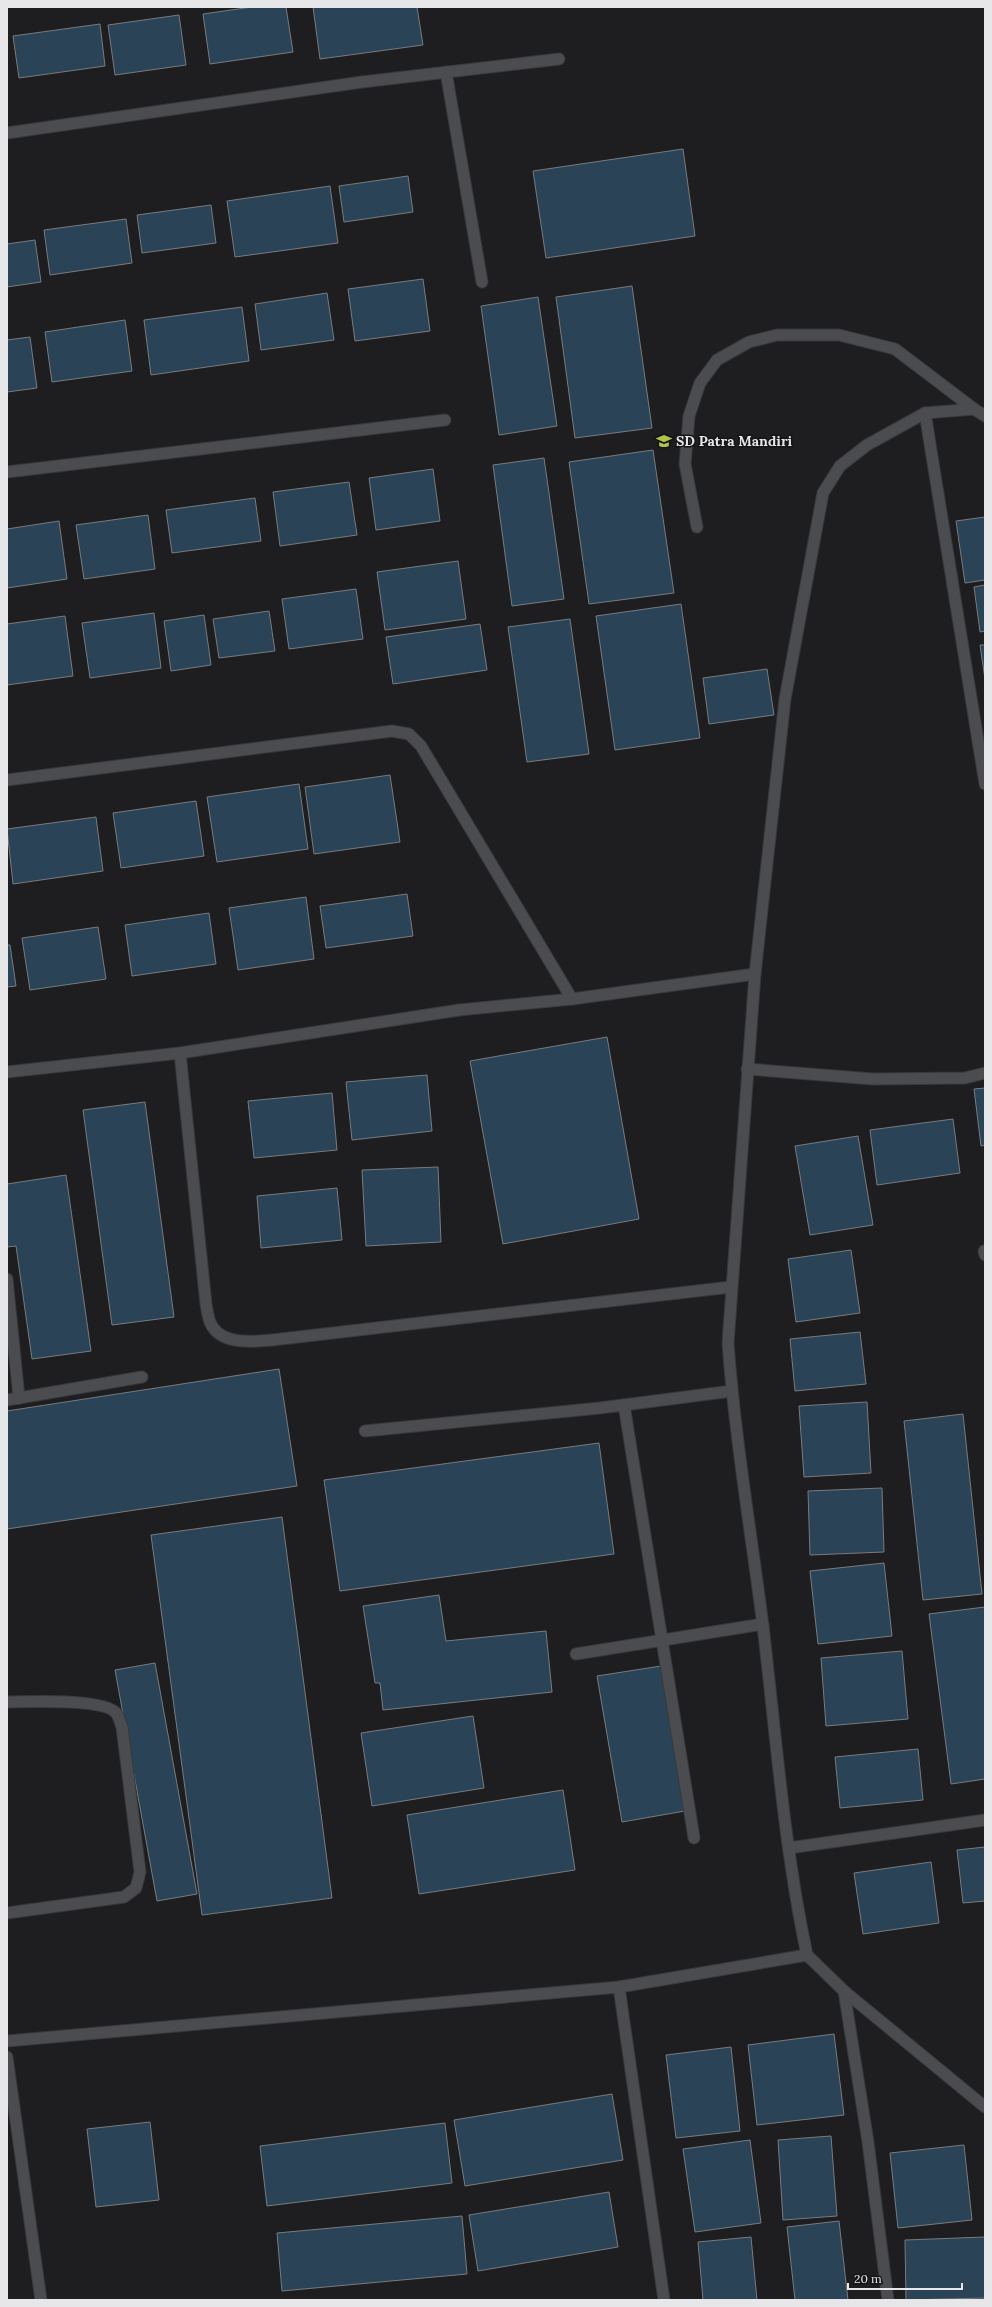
<svg xmlns="http://www.w3.org/2000/svg" width="992" height="2307" viewBox="0 0 992 2307" font-family="Lora,serif">
<style>
.building{fill:#2b4357;stroke:#787b7e}
.lines{fill:none;stroke-linecap:round;stroke-linejoin:round}
.service-casing{stroke:#39393c;stroke-width:13}
.minor-casing{stroke:#39393c;stroke-width:13}
.service{stroke:#4b4c4f;stroke-width:11}
.minor{stroke:#4b4c4f;stroke-width:11}
.labels{text-anchor:middle;stroke-width:3;stroke-linejoin:round;paint-order:stroke}
.poi-label{font-size:14px;font-weight:bold;fill:#e7e7e9;stroke:#151518;text-anchor:start}
</style>
<rect width="100%" height="100%" fill="#1e1e21"/>
<g class="building">
<polygon points="252,7 286,7 293,52 210,64 203,14"/>
<polygon points="313,7 417,7 423,45 320,59"/>
<polygon points="179,15 186,65 115,75 108,25"/>
<polygon points="100,24 105,66 19,78 13,36"/>
<polygon points="683,149 695,236 546,258 533,171"/>
<polygon points="408,176 413,212 344,222 339,186"/>
<polygon points="330,186 338,243 235,257 227,201"/>
<polygon points="211,205 216,243 142,253 137,215"/>
<polygon points="126,219 132,263 50,275 44,230"/>
<polygon points="35,240 41,282 7,287 7,244"/>
<polygon points="423,279 430,331 355,341 348,289"/>
<polygon points="632,286 652,428 575,438 556,297"/>
<polygon points="327,293 334,340 261,350 255,304"/>
<polygon points="538,297 557,426 499,435 481,306"/>
<polygon points="242,307 249,361 151,375 144,320"/>
<polygon points="125,320 132,371 52,382 45,332"/>
<polygon points="30,337 37,388 7,392 7,340"/>
<polygon points="653,450 674,593 589,604 569,462"/>
<polygon points="544,458 564,599 512,606 493,465"/>
<polygon points="433,469 440,521 376,530 369,478"/>
<polygon points="349,482 357,535 280,546 273,492"/>
<polygon points="255,498 261,541 172,553 166,510"/>
<polygon points="148,515 155,569 84,579 76,525"/>
<polygon points="985,517 985,580 965,583 956,521"/>
<polygon points="59,521 67,579 7,588 7,529"/>
<polygon points="458,561 466,619 385,630 377,572"/>
<polygon points="985,585 985,631 980,632 974,587"/>
<polygon points="356,589 363,639 289,649 282,599"/>
<polygon points="681,604 700,738 615,750 596,616"/>
<polygon points="269,611 275,651 219,658 213,619"/>
<polygon points="154,613 161,668 90,678 82,623"/>
<polygon points="204,615 211,665 171,671 164,621"/>
<polygon points="65,616 73,676 7,685 7,624"/>
<polygon points="570,619 589,754 527,762 508,627"/>
<polygon points="480,624 487,670 393,684 386,637"/>
<polygon points="980,645 985,645 985,679"/>
<polygon points="767,669 774,715 709,724 703,678"/>
<polygon points="390,775 400,842 314,854 305,787"/>
<polygon points="299,784 308,849 217,862 207,797"/>
<polygon points="196,801 204,856 121,868 113,813"/>
<polygon points="96,817 103,871 13,884 7,829"/>
<polygon points="407,894 413,936 326,948 320,906"/>
<polygon points="306,897 314,959 238,970 229,908"/>
<polygon points="209,913 216,964 132,976 125,925"/>
<polygon points="98,927 106,979 30,990 22,938"/>
<polygon points="7,945 10,945 16,986 7,987"/>
<polygon points="607,1037 639,1219 503,1244 470,1061"/>
<polygon points="427,1075 432,1131 352,1140 346,1082"/>
<polygon points="985,1088 985,1145 981,1146 974,1089"/>
<polygon points="332,1093 337,1150 254,1158 248,1101"/>
<polygon points="145,1102 174,1317 112,1325 83,1110"/>
<polygon points="953,1119 960,1173 877,1185 870,1130"/>
<polygon points="858,1136 873,1225 810,1235 795,1146"/>
<polygon points="438,1167 441,1242 366,1246 362,1170"/>
<polygon points="66,1175 91,1351 32,1359 16,1246 7,1247 7,1184"/>
<polygon points="337,1188 342,1240 261,1248 257,1196"/>
<polygon points="851,1250 860,1313 796,1322 788,1259"/>
<polygon points="860,1332 866,1384 795,1391 790,1339"/>
<polygon points="279,1369 297,1486 7,1529 7,1411"/>
<polygon points="867,1402 871,1473 804,1477 799,1406"/>
<polygon points="963,1414 982,1594 923,1600 904,1421"/>
<polygon points="599,1443 614,1554 340,1591 324,1480"/>
<polygon points="882,1488 884,1552 810,1555 808,1491"/>
<polygon points="282,1517 332,1898 202,1915 151,1535"/>
<polygon points="884,1563 892,1636 818,1644 810,1571"/>
<polygon points="439,1595 446,1641 546,1631 552,1692 383,1710 380,1683 375,1683 363,1606"/>
<polygon points="985,1607 985,1779 951,1784 929,1614"/>
<polygon points="902,1651 908,1719 826,1726 821,1658"/>
<polygon points="155,1663 197,1894 157,1901 115,1670"/>
<polygon points="661,1666 685,1811 622,1822 597,1676"/>
<polygon points="473,1716 484,1788 372,1806 361,1733"/>
<polygon points="918,1749 923,1800 840,1808 835,1757"/>
<polygon points="563,1790 575,1870 419,1894 407,1815"/>
<polygon points="985,1847 985,1901 963,1903 957,1850"/>
<polygon points="931,1862 939,1923 863,1934 854,1873"/>
<polygon points="834,2034 844,2115 757,2125 748,2045"/>
<polygon points="731,2047 740,2131 676,2138 666,2055"/>
<polygon points="612,2094 623,2160 465,2186 454,2120"/>
<polygon points="150,2122 159,2200 96,2207 87,2129"/>
<polygon points="445,2123 452,2183 267,2206 260,2146"/>
<polygon points="831,2136 837,2216 783,2220 778,2140"/>
<polygon points="750,2140 761,2223 695,2232 683,2149"/>
<polygon points="964,2145 972,2220 898,2228 890,2153"/>
<polygon points="609,2192 618,2247 478,2271 469,2215"/>
<polygon points="462,2216 467,2274 282,2291 277,2233"/>
<polygon points="839,2221 848,2300 795,2300 787,2227"/>
<polygon points="751,2237 757,2300 703,2300 698,2242"/>
<polygon points="985,2237 985,2298 906,2300 905,2240"/>
</g>
<g class="lines">
<defs>
<g id="service">
<polyline points="7,1279 19,1398"/>
<polyline points="7,1400 142,1377"/>
<polyline points="624,1405 694,1838"/>
<polyline points="365,1431 600,1408 732,1391"/>
<polyline points="576,1654 763,1624"/>
<path d="M7,1702c21,0 97,-4 109,11 3,3 4,10 6,14l18,145 -4,16 -12,9 -117,16"/>
</g>
<g id="minor">
<polyline points="446,72 482,282"/>
<polyline points="7,133 362,82 559,59"/>
<polyline points="925,413 985,784"/>
<polyline points="7,472 445,420"/>
<polyline points="697,527 685,464 689,416 700,383 717,360 749,342 777,335 839,335 895,349 974,409"/>
<polyline points="7,780 392,731 409,734 421,746 572,999"/>
<path d="M180,1053l26,251c1,6 2,13 4,18 9,23 42,20 62,18l459,-53"/>
<polyline points="747,1069 873,1079 965,1078 985,1073"/>
<polyline points="7,1072 180,1053 459,1010 572,999 755,974"/>
<polyline points="984,1251 985,1255"/>
<polyline points="789,1848 985,1820"/>
<path d="M807,1955c-23,-108 -31,-219 -44,-329 -12,-94 -28,-188 -35,-283l27,-369 30,-275 38,-206 17,-27 27,-21 58,-32 49,-4 11,7"/>
<polyline points="619,1987 664,2300"/>
<polyline points="844,1991 868,2142 888,2300"/>
<polyline points="7,2041 619,1987 807,1955 844,1991 985,2107"/>
<polyline points="7,2057 41,2300"/>
</g>
</defs>
<use href="#service" class="service-casing"/>
<use href="#minor" class="minor-casing"/>
<use href="#service" class="service"/>
<use href="#minor" class="minor"/>
</g>
<defs>
<symbol id="school-bare" viewBox="-9 -9 18 18"><path d="M0-5L7-2L0 1L-7-2ZM-4 1L0 2.5L4 1V4Q0 6-4 4Z" fill="#b2c34c" stroke="#151518" stroke-width="2.5" paint-order="stroke"/></symbol>
</defs>
<g fill-rule="evenodd">
<use href="#school-bare" x="653" y="430" width="22" height="22"/>
</g>
<g class="labels">
<g class="poi-label">
<text x="676" y="446">SD Patra Mandiri</text>
</g>
</g>
<rect width="992" height="2307" fill="none" stroke="#e7e7e9" stroke-width="16"/>
<path d="M848 2283v6h114v-6" fill="none" stroke="#e7e7e9" stroke-width="2"/>
<text x="854" y="2283" font-size="12" fill="#e7e7e9" stroke="#151518" stroke-width="3" paint-order="stroke">20 m</text>
</svg>
